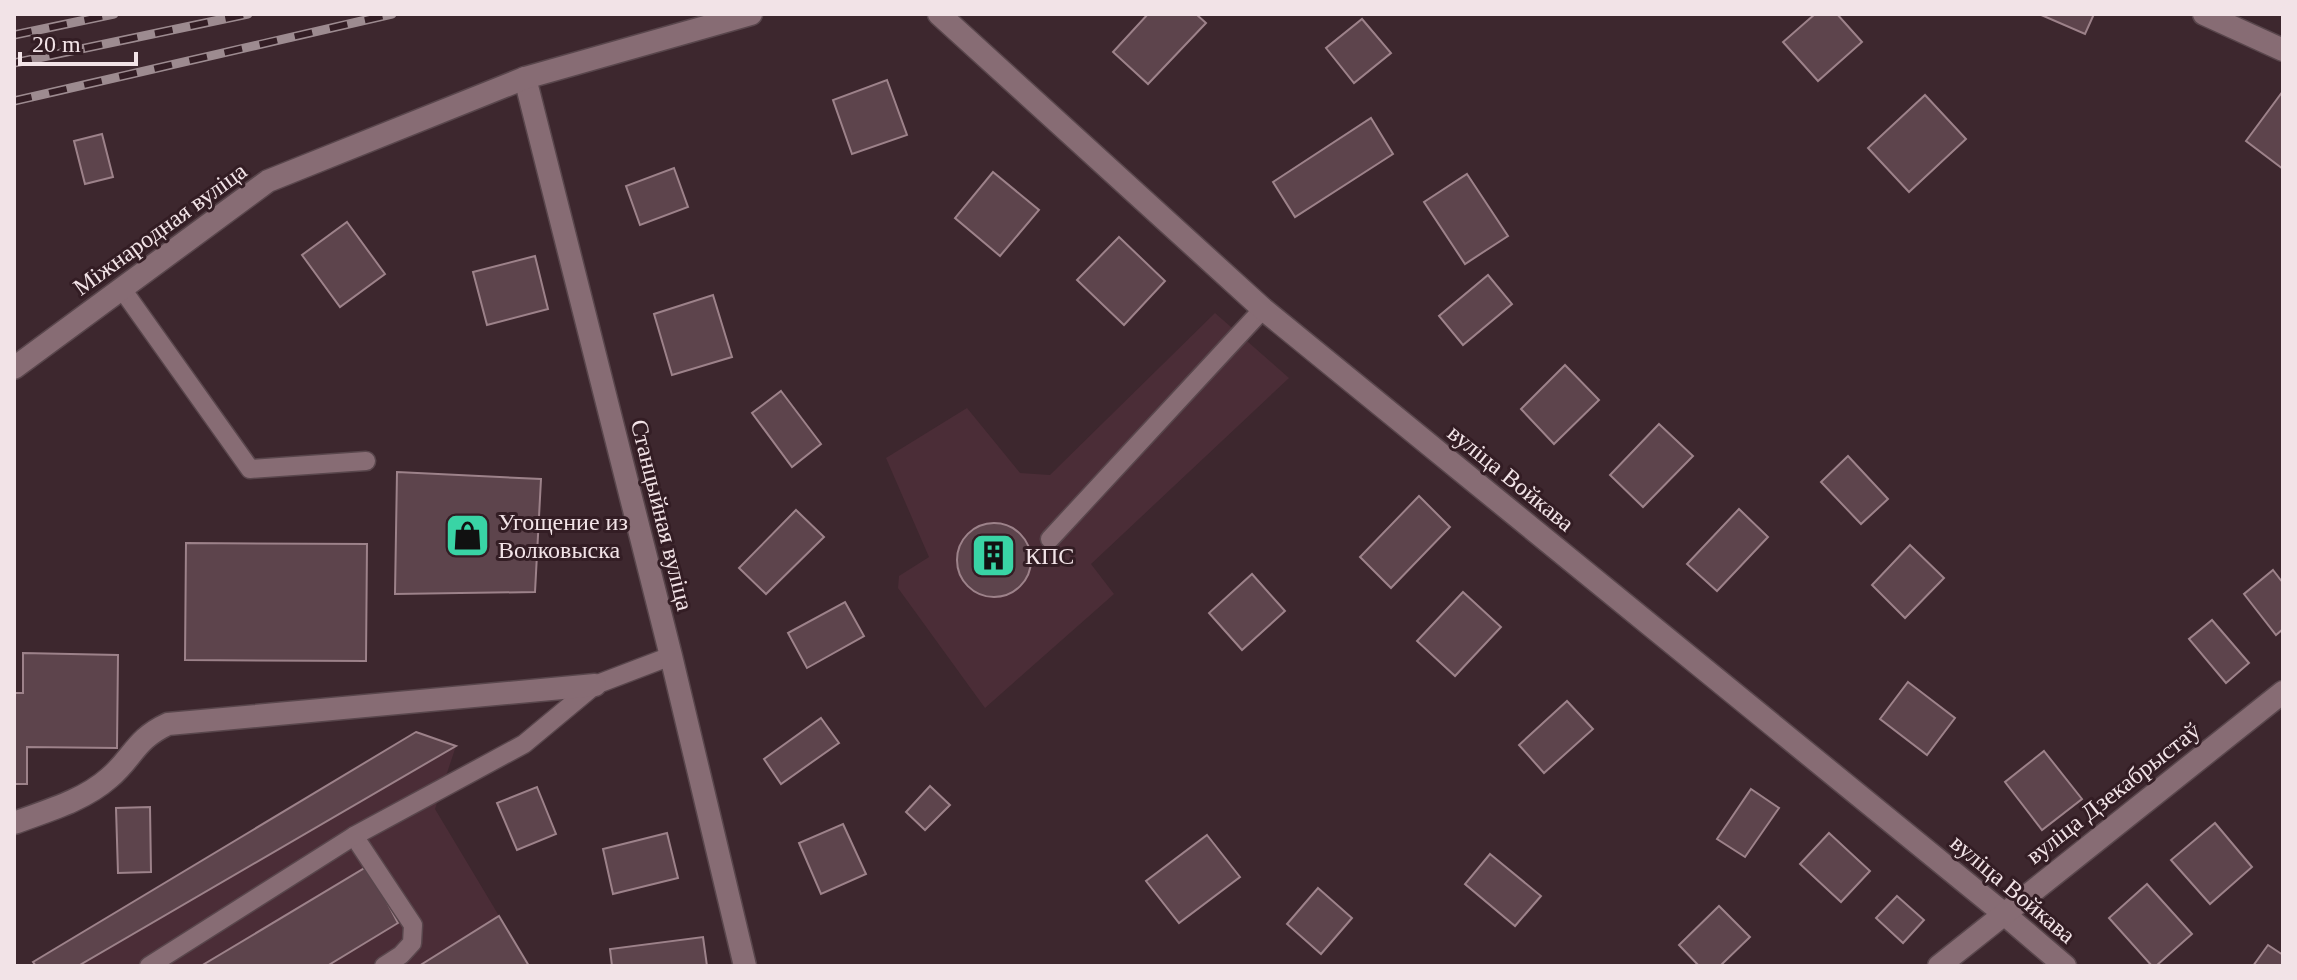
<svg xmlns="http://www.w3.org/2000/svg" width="2297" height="980" viewBox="0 0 2297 980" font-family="'Times New Roman',serif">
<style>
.built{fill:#4b2d37}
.building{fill:#5d444c;stroke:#9d828a;stroke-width:2}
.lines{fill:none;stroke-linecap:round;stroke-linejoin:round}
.service-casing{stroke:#59464c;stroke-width:21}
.minor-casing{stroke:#59464c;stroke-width:25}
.service{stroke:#876c74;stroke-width:18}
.minor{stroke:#876c74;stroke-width:22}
.rail-casing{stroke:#9d8b90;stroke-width:9}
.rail{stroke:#331d24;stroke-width:6;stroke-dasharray:18;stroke-linecap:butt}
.labels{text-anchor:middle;stroke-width:6;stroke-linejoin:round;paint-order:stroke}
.street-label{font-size:24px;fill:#f2e3e7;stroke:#331d24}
.poi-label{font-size:24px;fill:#f2e3e7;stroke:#331d24;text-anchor:start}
</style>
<rect width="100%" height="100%" fill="#3d272e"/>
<g class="built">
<polygon points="1215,313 1289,378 1091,564 1114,594 985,708 898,588 899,576 929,557 886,458 967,408 1020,473 1050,475"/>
<polygon points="416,732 456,746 435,809 529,966 36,966 33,962"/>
</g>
<g class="building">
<polygon points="1148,14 1196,14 1206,23 1148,84 1113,52"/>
<polygon points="1815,14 1837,14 1862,42 1818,81 1783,42"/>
<polygon points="2039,14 2094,14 2085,34"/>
<polygon points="1362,19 1391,53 1354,83 1326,48"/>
<polygon points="887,80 907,135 852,154 833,100"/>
<polygon points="2283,91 2283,169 2246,141"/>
<polygon points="1925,95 1966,139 1909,192 1868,148"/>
<polygon points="1371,118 1393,154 1295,217 1273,182"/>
<polygon points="102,134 113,177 85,184 74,141"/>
<polygon points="674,168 688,207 640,225 626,186"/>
<polygon points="993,172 1039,210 1000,256 955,218"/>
<polygon points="1467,174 1508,236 1465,264 1424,202"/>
<polygon points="347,222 385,274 340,307 302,255"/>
<polygon points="1119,237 1165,281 1124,325 1077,280"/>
<polygon points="535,256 548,309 487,325 473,272"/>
<polygon points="1488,275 1512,304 1463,345 1439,316"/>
<polygon points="713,295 732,357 672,375 654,314"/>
<polygon points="1565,365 1599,400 1554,444 1521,409"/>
<polygon points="781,391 821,444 792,467 752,413"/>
<polygon points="1659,424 1693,456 1643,507 1610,475"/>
<polygon points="1848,456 1888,499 1861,524 1821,482"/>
<polygon points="397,472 541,479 535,592 395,594"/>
<polygon points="1419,496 1450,527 1391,588 1360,557"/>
<polygon points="1739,509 1768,537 1717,591 1687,564"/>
<polygon points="796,510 824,537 766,594 739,568"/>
<circle cx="994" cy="560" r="37"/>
<polygon points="186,543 367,544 366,661 185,660"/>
<polygon points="1910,545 1944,578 1905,618 1872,585"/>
<polygon points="2273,570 2283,583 2283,629 2276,635 2244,594"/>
<polygon points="1252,574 1285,611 1242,650 1209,613"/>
<polygon points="1463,592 1501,627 1455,676 1417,641"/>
<polygon points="845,602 864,636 807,668 788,633"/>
<polygon points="2212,620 2249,663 2226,683 2189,639"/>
<polygon points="23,653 118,655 117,748 27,747 27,784 14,784 14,693 23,693"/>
<polygon points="1908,682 1955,718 1927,755 1880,719"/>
<polygon points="1567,701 1593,729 1544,773 1519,745"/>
<polygon points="821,718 839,743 781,784 764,759"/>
<polygon points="416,732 456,746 78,966 36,966 33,962"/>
<polygon points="2044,751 2082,799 2042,830 2005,782"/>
<polygon points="930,786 950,805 925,830 906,812"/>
<polygon points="537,787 556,834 517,850 497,803"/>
<polygon points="1751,789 1779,808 1745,857 1717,839"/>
<polygon points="150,807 151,872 118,873 116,808"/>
<polygon points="2215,823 2252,867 2210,904 2171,860"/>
<polygon points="843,824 866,874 821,894 799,843"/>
<polygon points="667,833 678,878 613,894 603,849"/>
<polygon points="1829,833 1870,871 1841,902 1800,864"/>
<polygon points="1207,835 1240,877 1179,923 1146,881"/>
<polygon points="1490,854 1541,896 1515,926 1465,884"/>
<polygon points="368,866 398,923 327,966 201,966"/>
<polygon points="2147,884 2192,934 2156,966 2152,966 2109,918"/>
<polygon points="1318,888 1352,918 1321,954 1287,924"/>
<polygon points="1897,896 1924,920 1903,943 1876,918"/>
<polygon points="1719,906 1750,937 1720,966 1699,966 1679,945"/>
<polygon points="499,916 529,966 419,966"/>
<polygon points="703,937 707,966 612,966 610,949"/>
<polygon points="2268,945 2283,955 2283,966 2253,966"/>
</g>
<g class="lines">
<defs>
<g id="service">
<polyline points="122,289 250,469 366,461"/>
<polyline points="1050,539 1263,309"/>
<polyline points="354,836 413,925 412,943 401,955 384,966"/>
<polyline points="149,966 354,836 524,744 595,685 671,656"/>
</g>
<g id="minor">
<polyline points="939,14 1263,309 2003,913 2065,966"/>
<polyline points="2204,14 2283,50"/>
<polyline points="525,78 671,656 745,966"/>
<polyline points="14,368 268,181 525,78 751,14"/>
<path d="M14,823c32,-12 69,-22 95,-45 24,-20 26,-39 59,-54l427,-39"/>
<polyline points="1939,966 2283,692"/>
</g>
</defs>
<use href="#service" class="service-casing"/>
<use href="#minor" class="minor-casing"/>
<use href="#service" class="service"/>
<use href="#minor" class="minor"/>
<defs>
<g id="rail">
<polyline points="14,35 114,14"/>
<polyline points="14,63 248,14"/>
<polyline points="14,101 392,14"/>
</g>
</defs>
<use href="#rail" class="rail-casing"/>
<use href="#rail" class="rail"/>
</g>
<defs>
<symbol id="shop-square" viewBox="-11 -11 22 22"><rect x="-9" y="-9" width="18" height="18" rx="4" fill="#39d4a5" stroke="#331d24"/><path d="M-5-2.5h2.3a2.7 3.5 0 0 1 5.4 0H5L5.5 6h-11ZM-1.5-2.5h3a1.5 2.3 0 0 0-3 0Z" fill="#111"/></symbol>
<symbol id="building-square" viewBox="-11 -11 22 22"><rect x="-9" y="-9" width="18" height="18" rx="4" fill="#39d4a5" stroke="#331d24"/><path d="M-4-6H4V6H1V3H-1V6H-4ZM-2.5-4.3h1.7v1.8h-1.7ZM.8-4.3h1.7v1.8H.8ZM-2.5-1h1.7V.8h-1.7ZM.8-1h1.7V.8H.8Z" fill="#111"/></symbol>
</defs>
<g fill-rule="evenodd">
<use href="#shop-square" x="442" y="510" width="51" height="51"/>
<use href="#building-square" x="968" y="530" width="51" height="51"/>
</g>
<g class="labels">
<g class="street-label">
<text transform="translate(160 229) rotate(-36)" y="8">Міжнародная вуліца</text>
<text transform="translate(1511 478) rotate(39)" y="8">вуліца Войкава</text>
<text transform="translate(662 515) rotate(76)" y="8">Станцыйная вуліца</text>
<text transform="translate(2113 793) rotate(-38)" y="8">вуліца Дзекабрыстаў</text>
<text transform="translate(2013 889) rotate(40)" y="8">вуліца Войкава</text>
</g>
<g class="poi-label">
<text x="498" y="530">Угощение из<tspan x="498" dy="28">Волковыска</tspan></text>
<text x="1025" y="564">КПС</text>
</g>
</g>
<rect width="2297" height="980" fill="none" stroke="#f2e3e7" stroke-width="32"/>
<path d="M20 52v12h116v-12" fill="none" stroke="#f2e3e7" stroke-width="4"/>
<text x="32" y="52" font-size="24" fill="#f2e3e7" stroke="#331d24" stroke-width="6" paint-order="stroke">20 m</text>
</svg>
